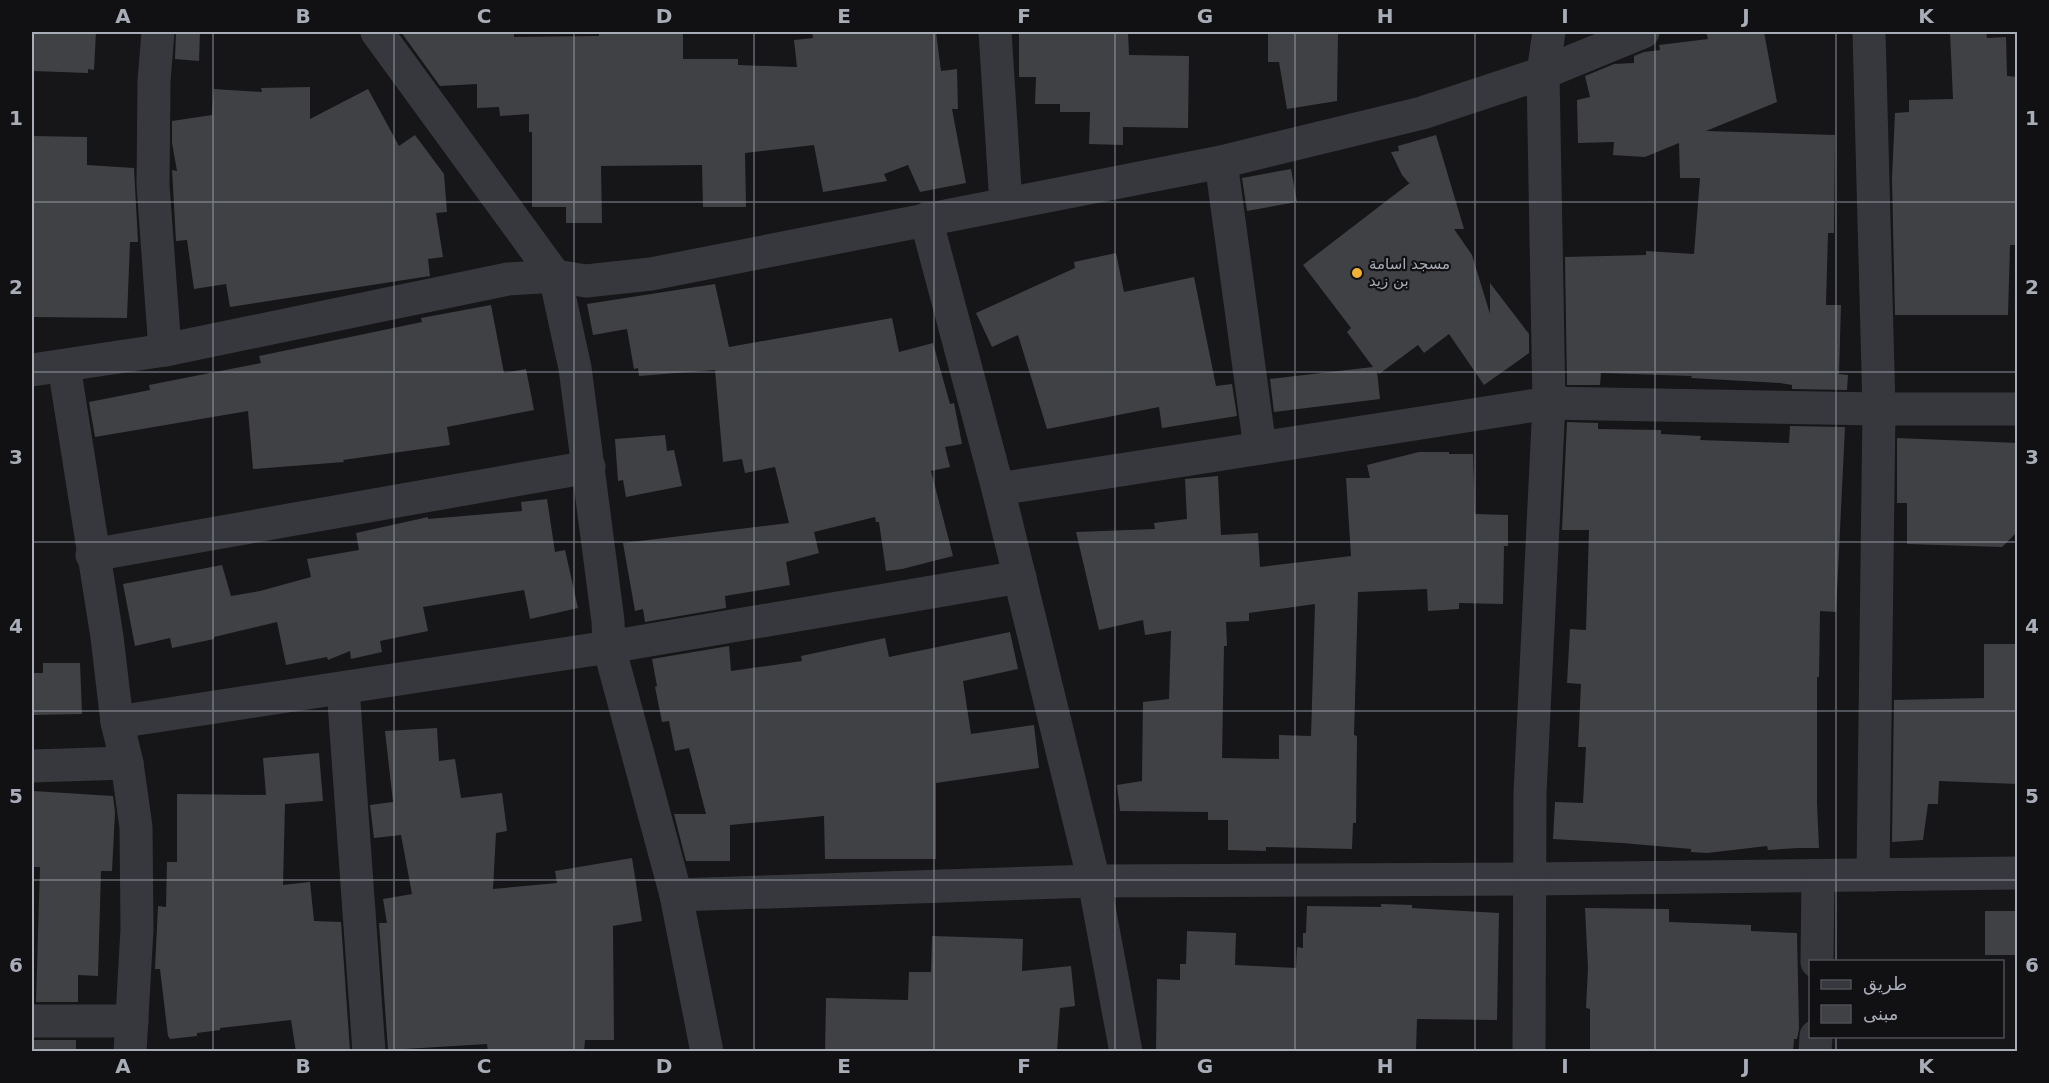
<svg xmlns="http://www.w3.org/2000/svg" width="2049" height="1083" viewBox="0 0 2049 1083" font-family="'DejaVu Sans',Vazirmatn,sans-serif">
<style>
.building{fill:#404145;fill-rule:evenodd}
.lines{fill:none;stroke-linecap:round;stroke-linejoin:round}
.minor{stroke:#37383d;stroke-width:33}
.grid{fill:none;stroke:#a8adb8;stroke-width:1.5;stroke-opacity:0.55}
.poi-dot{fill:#f2b134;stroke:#111113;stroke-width:2}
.labels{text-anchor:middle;stroke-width:4.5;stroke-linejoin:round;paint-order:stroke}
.poi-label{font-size:15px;fill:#a8adb8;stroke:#111113;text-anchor:start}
.neatline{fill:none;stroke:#a8adb8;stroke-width:2}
.grid-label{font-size:20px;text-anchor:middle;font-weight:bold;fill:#a8adb8}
</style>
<rect width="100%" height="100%" fill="#161618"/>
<g class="building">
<polygon points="32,32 96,32 94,70 88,69 88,73 32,71"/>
<polygon points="176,32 200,32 199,61 175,59"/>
<polygon points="401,32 514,32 514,37 599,36 599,32 683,32 683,59 738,59 738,65 797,67 794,40 813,38 812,32 936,32 941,71 957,69 958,109 952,109 966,183 920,192 908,165 884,174 887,181 823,192 814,145 745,153 746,207 703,207 702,165 601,166 602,223 566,223 566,207 532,207 532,132 529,132 529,114 500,116 499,107 477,108 477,84 440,86"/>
<polygon points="1019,32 1128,32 1129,55 1189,56 1188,128 1123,127 1123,145 1089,144 1090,112 1060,112 1060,104 1035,104 1036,77 1019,77"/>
<polygon points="1268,32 1338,32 1337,101 1287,109 1279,62 1268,62"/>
<polygon points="1706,32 1764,32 1777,102 1706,131 1835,135 1834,233 1828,233 1826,305 1841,305 1839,374 1848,375 1847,390 1792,389 1792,385 1780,383 1691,378 1692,376 1601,373 1600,385 1567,385 1565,257 1646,255 1646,251 1694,254 1700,178 1680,178 1679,143 1645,157 1613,155 1614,142 1578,143 1577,100 1590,97 1585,76 1614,64 1634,63 1634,56 1644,52 1660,50 1659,45 1708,39"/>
<polygon points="1950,32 1986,32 1987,38 2006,37 2007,76 2018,77 2018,245 2010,245 2008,315 1895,315 1892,178 1895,113 1909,112 1909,100 1953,99"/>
<polygon points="310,87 310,119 368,89 399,146 415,135 444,174 447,212 436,213 443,257 428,259 430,276 230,307 226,284 194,289 187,240 176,241 172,170 177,171 172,143 172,121 212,115 214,89 262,92 261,88"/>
<polygon points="1436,135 1464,229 1454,229 1472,255 1490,314 1490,283 1529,334 1529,353 1484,385 1449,334 1424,353 1418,345 1379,374 1377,371 1380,399 1274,412 1270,379 1373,367 1347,332 1351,328 1303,265 1411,182 1409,183 1402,175 1391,152 1399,151 1398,146"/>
<polygon points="32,136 87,137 87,165 134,168 138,242 130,242 127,318 32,317"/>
<polygon points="1291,169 1297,202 1247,211 1242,178"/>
<polygon points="1116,253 1124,292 1194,277 1216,386 1232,384 1237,416 1162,428 1159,407 1047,429 1018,335 992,347 976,313 1075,268 1074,262"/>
<polygon points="715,284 729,347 892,318 899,352 933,343 950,404 954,403 962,444 945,447 950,467 931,471 953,556 902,569 886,571 879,522 876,522 875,517 814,532 819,553 786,562 790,585 725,596 726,608 645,622 643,609 635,611 623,543 789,523 775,467 745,473 742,459 723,462 715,370 639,376 638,368 634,369 627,329 593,335 587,304"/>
<polygon points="491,305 504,373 526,369 534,410 447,427 450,445 343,460 344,462 253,469 248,411 95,437 89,402 150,390 149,385 261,363 259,356 422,322 421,318"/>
<polygon points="1567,422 1598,423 1598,429 1661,430 1661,434 1701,436 1700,440 1789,443 1790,426 1845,427 1836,612 1820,611 1819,677 1817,677 1817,803 1819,848 1798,848 1768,850 1767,846 1707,853 1691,852 1691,849 1622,843 1553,839 1555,802 1583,803 1586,747 1578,747 1581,684 1567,683 1570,629 1586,630 1589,530 1562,530"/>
<polygon points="665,435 667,451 674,450 682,486 626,497 623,480 618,481 615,439"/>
<polygon points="1897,438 2018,443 2018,531 2002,547 1907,544 1907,503 1897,503"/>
<path d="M1419,452h30v2h24l2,60 33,1v31h-4l-1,58 -44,-1v6l-31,2 -1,-22 -69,3 -4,143 3,1 -1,87h-3l-1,26 -86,-2v4l-38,-1v-30h-20v-8l-88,-1 -3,-26 25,-4 1,-79 26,-3 2,-68 -26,4 -2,-15 -44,10 -23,-98 79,-3 -1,-6 33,-4 -2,-40 33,-3 3,59 37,-2 2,34 91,-11 -5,-78h24l-3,-13zM1315,604l-4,132 -32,-1v24l-57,-1 2,-112h3l-1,-24 23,-1v-8z"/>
<polygon points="547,499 555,552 565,550 578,608 530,619 524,590 423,607 428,631 380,641 382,652 351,659 350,651 328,660 327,657 286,665 277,622 214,637 214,639 172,648 170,638 135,646 123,584 222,565 231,596 260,591 311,577 307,559 359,550 356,533 428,517 428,519 522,511 521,502"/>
<polygon points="1010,632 1018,669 963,681 971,734 1034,725 1039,768 936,783 936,859 825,859 824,816 730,825 730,861 686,861 674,814 706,814 689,748 675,751 669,721 662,722 655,687 657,686 652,659 729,646 731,671 802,661 801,656 885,638 889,657"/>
<polygon points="1984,644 2018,644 2018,784 1939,781 1938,804 1928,804 1923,840 1892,842 1894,700 1984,698"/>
<polygon points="43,663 80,663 82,714 32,715 32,673 43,673"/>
<polygon points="437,728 439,761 455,759 461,798 502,793 507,831 496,833 493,889 557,883 555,871 632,858 642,921 613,926 614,1040 585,1040 584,1052 488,1052 487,1044 388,1050 379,923 387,923 383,899 412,894 401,835 374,838 370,805 393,802 385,731"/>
<polygon points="319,753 323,801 285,804 283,885 310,882 314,921 341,922 350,1051 296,1052 291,1020 220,1028 220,1030 197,1033 197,1036 170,1039 168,1036 160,969 155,969 158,906 166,907 167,862 177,862 177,794 266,795 263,758"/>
<polygon points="33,791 113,796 115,812 112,871 101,871 98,976 78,975 78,1002 36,1002 40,867 32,867"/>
<polygon points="1381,904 1412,905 1412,908 1499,913 1497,1020 1417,1019 1416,1051 1156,1052 1157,979 1180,980 1180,964 1186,964 1187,931 1236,933 1235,965 1296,968 1297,947 1303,948 1303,933 1306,933 1307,906 1381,907"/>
<polygon points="1585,908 1669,909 1669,922 1751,925 1751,931 1797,933 1799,1029 1797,1039 1794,1039 1793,1052 1658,1052 1622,1049 1622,1052 1590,1052 1590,1009 1586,1008 1588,968"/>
<rect x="1985" y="911" width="33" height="44"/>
<polygon points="932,936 1023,939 1022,971 1071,966 1075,1006 1060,1008 1057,1052 825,1052 826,998 908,1000 909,972 931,972"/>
<polygon points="34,1040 76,1040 76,1052 33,1052"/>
</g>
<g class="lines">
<g class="minor">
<polyline points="158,32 154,81 153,185 165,350"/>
<polyline points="377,32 555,276 575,368 608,621 609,647 676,895 707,1052"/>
<polyline points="995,32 1006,204"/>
<polyline points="1869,32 1879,409 1873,875"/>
<polyline points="1221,162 1260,448"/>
<polyline points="926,219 998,489 1094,881 1126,1052"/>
<polyline points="64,366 107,637 117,722 127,763 136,827 137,929 130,1052"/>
<polyline points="32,370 165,350 508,279 555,276 586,281 651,274 1221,162 1422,113 1543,73 1643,32"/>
<polyline points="998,489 1549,403 1879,409 2018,409"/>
<polyline points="92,555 589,467"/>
<polyline points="343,688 369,1052"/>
<polyline points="117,722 609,647 1020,577"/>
<polyline points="32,766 127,763"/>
<polyline points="676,895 1094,881 1530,879 2018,873"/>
<polyline points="1817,962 1818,876"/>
<polyline points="32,1021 132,1021"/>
<polyline points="1529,1052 1530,793 1549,403 1543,73 1549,32"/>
<polyline points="1815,1052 1816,1036"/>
</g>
</g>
<path class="grid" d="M213,32v1020M394,32v1020M574,32v1020M754,32v1020M934,32v1020M1115,32v1020M1295,32v1020M1475,32v1020M1655,32v1020M1836,32v930M32,202h1986M32,372h1986M32,542h1986M32,711h1986M32,880h1986M1836,1036v16"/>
<circle class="poi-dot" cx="1357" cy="273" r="6"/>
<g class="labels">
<g class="poi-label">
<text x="1369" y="269">مسجد اسامة<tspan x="1369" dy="17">بن زيد</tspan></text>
</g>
</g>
<rect width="2049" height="1083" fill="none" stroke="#111113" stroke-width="66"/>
<rect x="1809" y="960" width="195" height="78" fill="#111113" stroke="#4d4f55" stroke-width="1.5"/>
<rect x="1821" y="980" width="30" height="9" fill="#37383d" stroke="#4d4f55" stroke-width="1.5"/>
<text x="1863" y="990" font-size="18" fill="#a8adb8">طريق</text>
<rect x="1821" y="1005" width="30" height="18" fill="#404145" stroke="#4d4f55" stroke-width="1.5"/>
<text x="1863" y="1020" font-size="18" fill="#a8adb8">مبنى</text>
<rect x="33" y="33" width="1983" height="1017" class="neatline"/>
<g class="grid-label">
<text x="123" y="23">A</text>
<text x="303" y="23">B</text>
<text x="484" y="23">C</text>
<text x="664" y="23">D</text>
<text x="844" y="23">E</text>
<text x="1024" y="23">F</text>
<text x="1205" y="23">G</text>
<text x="1385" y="23">H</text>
<text x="1565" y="23">I</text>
<text x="1746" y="23">J</text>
<text x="1926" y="23">K</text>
<text x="16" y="125">1</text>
<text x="2032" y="125">1</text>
<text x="16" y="294">2</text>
<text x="2032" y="294">2</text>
<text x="16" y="464">3</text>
<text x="2032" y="464">3</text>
<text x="16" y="633">4</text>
<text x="2032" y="633">4</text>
<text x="16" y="803">5</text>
<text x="2032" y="803">5</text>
<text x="16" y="972">6</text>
<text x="2032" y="972">6</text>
<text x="123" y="1073">A</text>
<text x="303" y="1073">B</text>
<text x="484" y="1073">C</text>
<text x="664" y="1073">D</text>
<text x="844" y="1073">E</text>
<text x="1024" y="1073">F</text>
<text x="1205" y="1073">G</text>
<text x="1385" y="1073">H</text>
<text x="1565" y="1073">I</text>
<text x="1746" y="1073">J</text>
<text x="1926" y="1073">K</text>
</g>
</svg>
